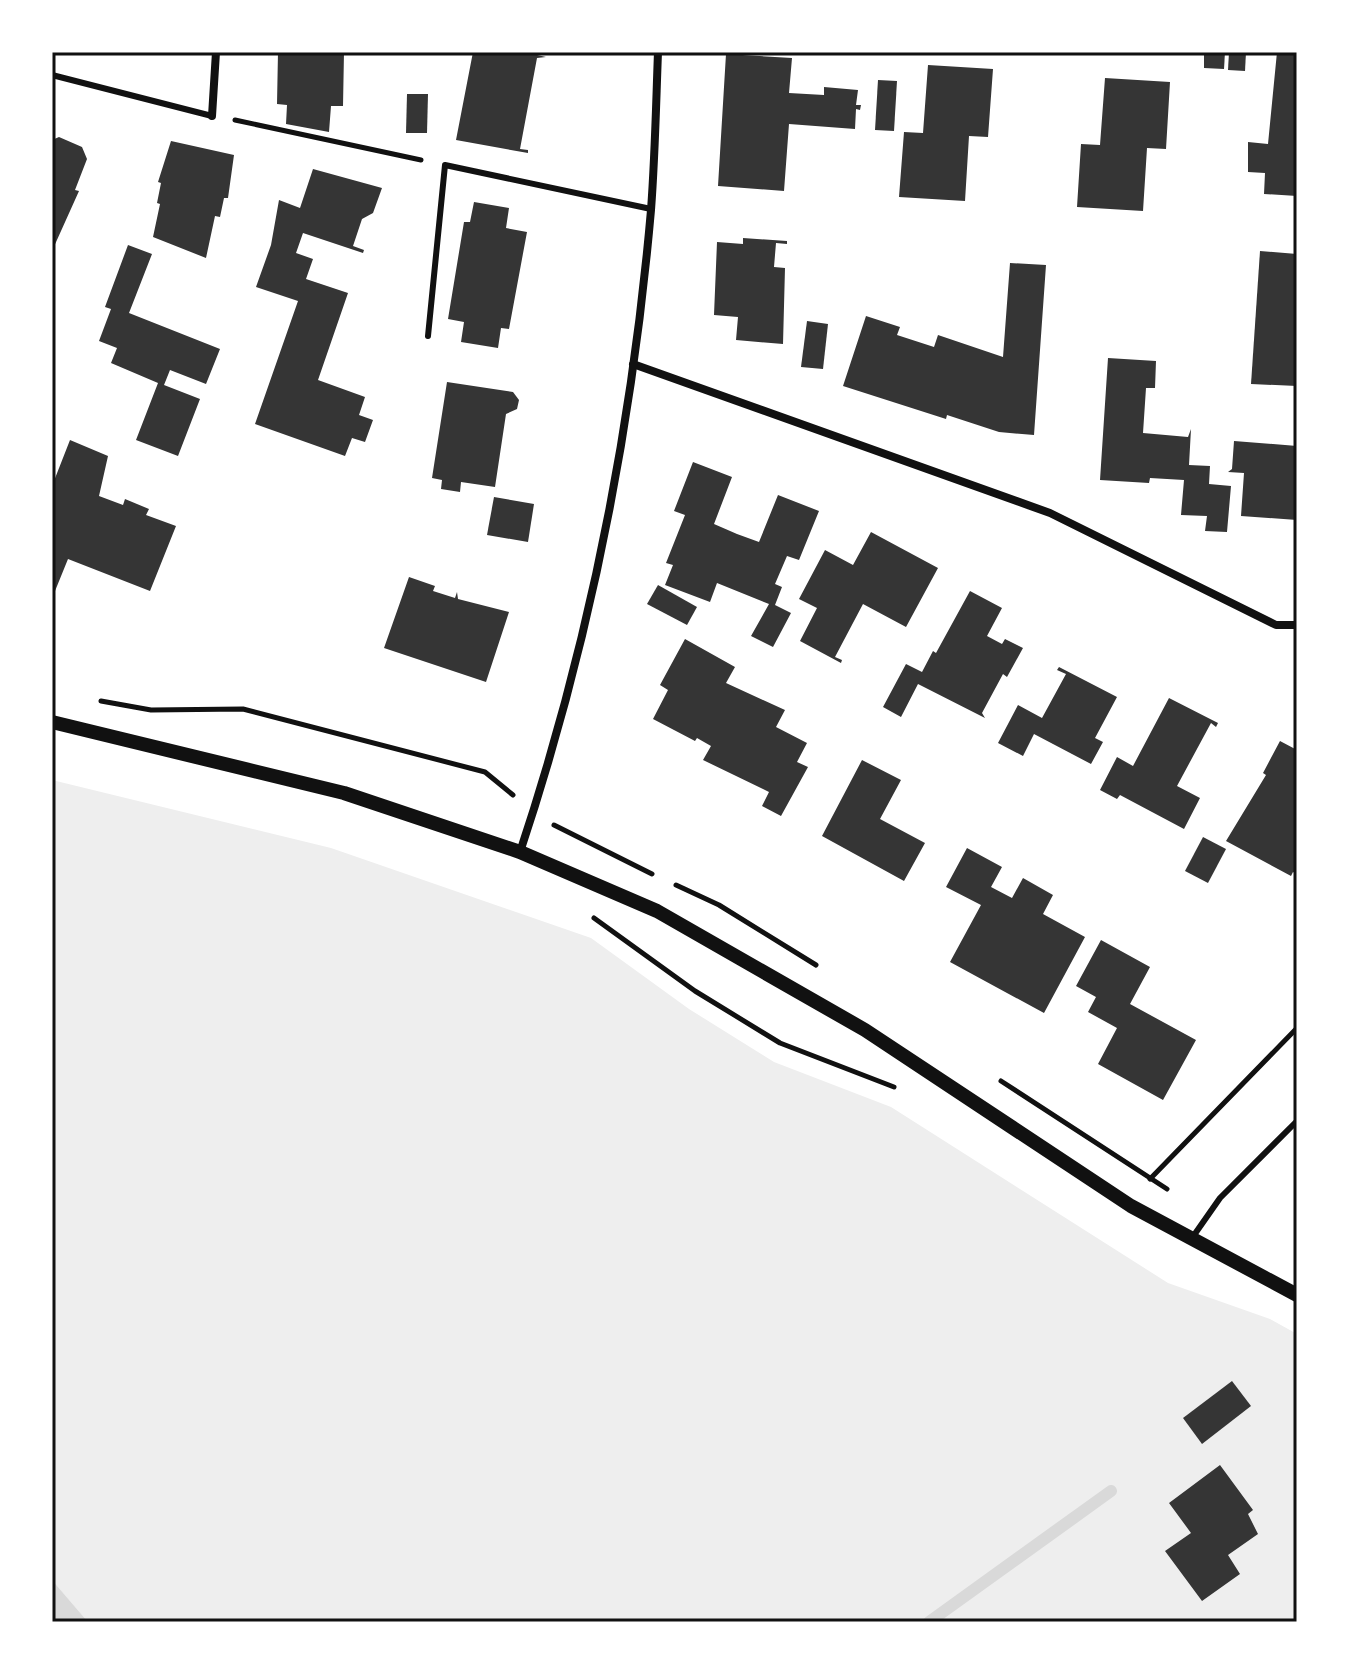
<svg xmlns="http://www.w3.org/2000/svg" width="1349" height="1674" viewBox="0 0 1349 1674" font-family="'IBM Plex Serif',serif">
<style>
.green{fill:#eee}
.water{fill:#d9d9d9}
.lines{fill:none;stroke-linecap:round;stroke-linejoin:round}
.stream{stroke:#d9d9d9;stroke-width:12}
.building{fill:#353535}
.path{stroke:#111;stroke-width:5}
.service{stroke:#111;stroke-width:6}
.minor{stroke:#111;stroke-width:8}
.tertiary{stroke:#111;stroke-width:14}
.neatline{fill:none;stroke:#111;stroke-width:3}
</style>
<rect width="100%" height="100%" fill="#fff"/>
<polygon class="green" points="52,780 331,848 591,938 689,1009 774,1062 891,1107 1168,1283 1270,1319 1297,1334 1297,1622 88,1622 52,1580"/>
<polygon class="water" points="52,1580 88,1622 52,1622"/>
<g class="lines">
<polyline class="stream" points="929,1622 1111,1491"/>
</g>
<g class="building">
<polygon points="278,52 344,52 343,106 331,106 329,132 286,124 287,105 277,104"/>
<polygon points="473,52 524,52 546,57 537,58 520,149 528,150 528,153 456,140"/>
<polygon points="1204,52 1225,52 1224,69 1204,68"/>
<polygon points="1229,52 1246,52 1245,71 1228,70"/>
<polygon points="1277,52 1297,52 1297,196 1264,194 1265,173 1248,172 1248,142 1268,144"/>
<polygon points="726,54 792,58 789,93 824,95 824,87 858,90 856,105 861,105 860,110 856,109 855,129 789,124 784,191 718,186"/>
<polygon points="928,65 993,69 988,137 969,136 965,201 899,197 904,132 923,133"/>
<polygon points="1105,78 1170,82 1166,149 1147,148 1143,211 1077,207 1081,144 1100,145"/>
<polygon points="878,80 897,81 894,131 875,130"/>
<polygon points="407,94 428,94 427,133 406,133"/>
<polygon points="59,137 82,147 87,159 75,190 79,191 52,251 52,140"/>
<polygon points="171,141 234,155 228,198 224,198 220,217 215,216 206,258 153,237 160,204 157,203 161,183 158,182"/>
<polygon points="313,169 382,188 373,213 362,219 353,246 364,250 363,253 303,233 296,253 313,259 306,279 348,293 318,380 365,397 359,415 373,420 365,442 352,438 345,456 255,424 298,301 256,287 271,245 279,200 300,208"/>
<polygon points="474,202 509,208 506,228 527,232 509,329 501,328 498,348 461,342 464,322 448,319 464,222 470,222"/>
<polygon points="743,238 787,241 787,244 776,243 774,267 785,268 783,344 736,340 738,317 714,315 717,242 743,244"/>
<polygon points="128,245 152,254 129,313 220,349 206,384 170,370 164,385 200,399 178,456 136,440 158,383 111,363 117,348 99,341 111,309 105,307"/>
<polygon points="1260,251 1297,254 1297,386 1251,384"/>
<polygon points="1010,263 1046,265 1034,435 999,432 947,415 946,419 843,386 866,316 900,327 897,335 934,347 938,335 1003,357"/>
<polygon points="807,321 828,324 823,369 801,367"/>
<polygon points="1108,358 1156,361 1155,388 1146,388 1143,433 1188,437 1191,429 1189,465 1210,466 1209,484 1231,486 1227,532 1205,531 1207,516 1181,515 1184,480 1150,478 1149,483 1100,480"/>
<polygon points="447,382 513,392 519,400 517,409 506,414 495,487 461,482 460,492 441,489 442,480 432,478"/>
<polygon points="70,440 108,456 99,496 123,505 125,499 149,509 146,515 176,526 150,591 68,559 55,591 52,590 52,486"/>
<polygon points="1234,441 1297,446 1297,520 1241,516 1244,473 1228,472 1232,469"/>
<polygon points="693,462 732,477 714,524 737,534 759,542 778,495 819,511 799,560 787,556 775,584 782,587 775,605 791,613 773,647 751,636 769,604 717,583 710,602 665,585 673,565 666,563 685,515 674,511"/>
<polygon points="494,497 534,504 528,542 487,535"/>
<polygon points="871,532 938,568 906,627 863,604 835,657 842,660 841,663 800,641 817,608 799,599 825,550 853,565"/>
<polygon points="409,577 435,586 433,591 455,598 457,592 458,599 509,612 486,682 384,648"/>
<polygon points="658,585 697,607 687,625 647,604"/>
<polygon points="970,591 1002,608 987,636 1002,644 1005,639 1023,648 1007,677 1003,674 982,713 985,718 918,684 901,717 883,707 906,664 922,672 933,651 936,653"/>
<polygon points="685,639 735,667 726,683 785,710 776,727 807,743 797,762 808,767 781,816 762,806 769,792 703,760 711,746 697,738 695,741 653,719 668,690 660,685"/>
<polygon points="1059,667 1117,697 1095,738 1103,742 1091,764 1034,734 1023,756 998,743 1018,705 1042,718 1066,674 1057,670"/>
<polygon points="1169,698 1218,723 1216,727 1211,723 1177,786 1200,798 1184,829 1120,795 1117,799 1100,790 1117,757 1133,766"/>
<polygon points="1280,741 1297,750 1297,874 1293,872 1291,876 1226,841 1266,775 1263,773"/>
<polygon points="862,760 901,780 880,819 925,843 904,881 822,836"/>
<polygon points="1203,837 1226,849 1208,883 1185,871"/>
<polygon points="967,848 1002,867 991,887 1012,898 1023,878 1053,895 1043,914 1085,937 1044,1013 950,962 981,905 946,887"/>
<polygon points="1101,940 1150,967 1130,1004 1196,1040 1163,1100 1098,1064 1117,1028 1088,1012 1096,997 1076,986"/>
<polygon points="1232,1381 1251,1406 1202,1444 1183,1418"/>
<polygon points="1220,1465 1253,1510 1248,1514 1258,1534 1228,1555 1240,1574 1202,1601 1165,1551 1191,1533 1169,1503"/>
</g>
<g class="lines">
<g class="path">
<polyline points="235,120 421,160"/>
<polyline points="101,701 151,710 243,709 485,772 513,795"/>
<polyline points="554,825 652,874"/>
<polyline points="676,885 719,905 816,965"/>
<polyline points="594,918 695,991 780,1043 894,1087"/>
<polyline points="1001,1081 1167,1189"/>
<polyline points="1150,1179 1297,1028"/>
</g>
<g class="service">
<polyline points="52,75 212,116"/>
<polyline points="428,336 445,165 651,209"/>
<polyline points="1192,1238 1220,1198 1297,1121"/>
</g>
<g class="minor">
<polyline points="212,116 216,52"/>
<polyline points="633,364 1050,513 1276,625 1297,625"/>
<path d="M520,852c69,-207 112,-425 131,-642 4,-53 5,-105 7,-158"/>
</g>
<polyline class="tertiary" points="52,722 344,793 520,852 657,911 865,1030 1131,1206 1297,1295"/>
</g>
<rect width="1349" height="1674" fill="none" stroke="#ffffff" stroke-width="108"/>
<rect x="54" y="54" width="1241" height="1566" class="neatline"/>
</svg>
